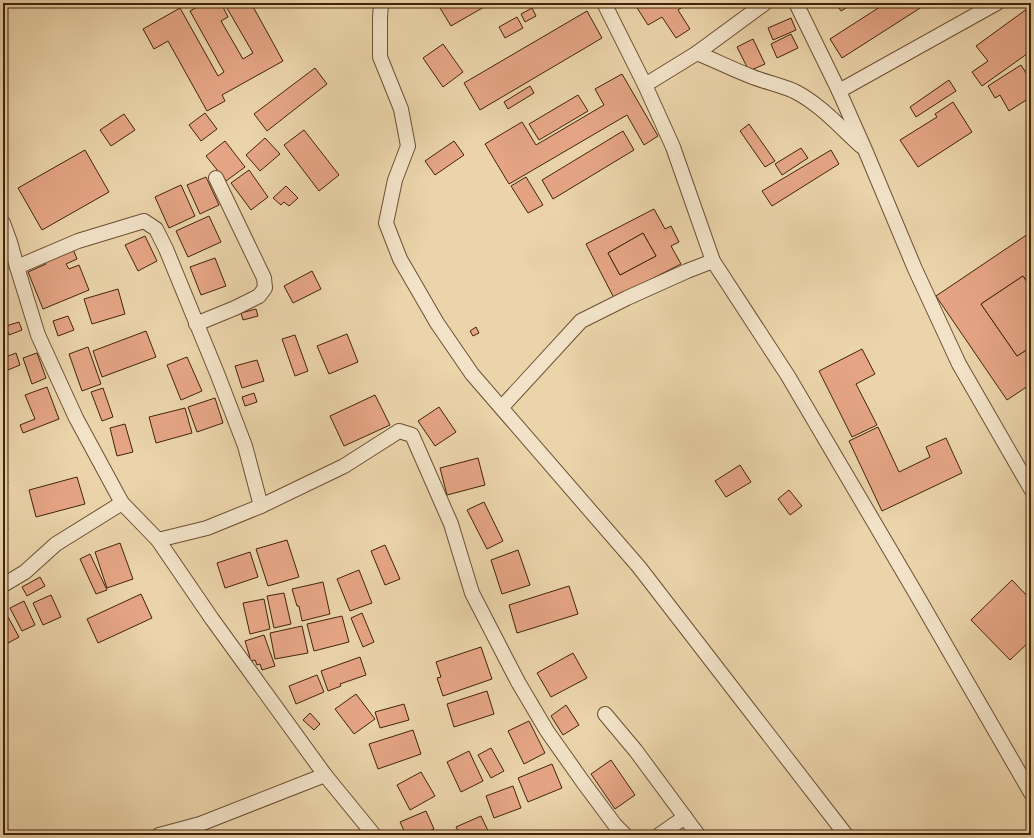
<svg xmlns="http://www.w3.org/2000/svg" width="1034" height="838" viewBox="0 0 1034 838" font-family="'Libre Caslon Text',serif">
<style>
.building{fill:#e5a585;stroke:#42230b;fill-rule:evenodd}
.lines{fill:none;stroke-linecap:round;stroke-linejoin:round}
.minor-casing{stroke:#6c4f33;stroke-width:16}
.minor{stroke:#f2e3c8;stroke-width:14}
</style>
<rect width="100%" height="100%" fill="#ebd4aa"/>
<filter id="stains"><feTurbulence type="fractalNoise" baseFrequency=".005" numOctaves="4"/><feColorMatrix values="0 0 0 0 .2 0 0 0 0 .09 0 0 0 0 .02 0 0 0 .5 -.17"/></filter>
<radialGradient id="worn" r=".72"><stop offset=".6" stop-color="#630" stop-opacity="0"/><stop offset="1" stop-color="#630" stop-opacity=".3"/></radialGradient>
<g class="building">
<polygon points="204,3 221,3 228,17 221,21 243,59 253,53 224,3 251,3 283,61 222,95 225,101 207,111 168,41 154,49 143,29 180,8 218,76 224,72 190,11"/>
<polygon points="437,3 491,3 451,26"/>
<polygon points="634,3 681,3 684,6 678,10 690,29 676,38 662,17 648,25"/>
<polygon points="835,3 854,3 841,11"/>
<polygon points="886,3 928,3 842,58 830,39"/>
<polygon points="1031,6 1031,51 982,86 972,72 988,61 976,46"/>
<polygon points="532,8 536,16 525,22 521,14"/>
<polygon points="587,11 602,38 480,110 464,83"/>
<polygon points="517,17 523,28 505,38 499,27"/>
<polygon points="791,18 796,30 773,40 768,28"/>
<polygon points="791,34 798,48 777,58 771,44"/>
<polygon points="753,39 765,64 749,71 737,47"/>
<polygon points="443,44 463,72 443,87 423,58"/>
<polygon points="1021,65 1031,81 1031,97 1009,111 1000,95 995,98 988,86"/>
<polygon points="315,68 327,84 267,131 254,114"/>
<polygon points="622,74 658,136 644,145 627,115 509,184 485,144 522,122 536,145 604,105 595,89"/>
<polygon points="949,80 956,91 916,117 910,107"/>
<polygon points="530,86 534,93 508,109 504,102"/>
<polygon points="578,95 588,111 539,140 529,124"/>
<polygon points="953,102 972,132 918,167 900,140 937,117 935,114"/>
<polygon points="205,113 217,129 201,141 189,125"/>
<polygon points="124,114 135,130 111,146 100,130"/>
<polygon points="749,124 775,161 765,167 740,131"/>
<polygon points="304,130 339,175 319,191 284,145"/>
<polygon points="623,131 634,150 553,199 542,180"/>
<polygon points="265,138 280,154 260,171 246,155"/>
<polygon points="225,141 245,167 226,181 206,156"/>
<polygon points="454,141 464,155 435,175 425,161"/>
<polygon points="801,148 808,158 782,175 775,164"/>
<polygon points="85,150 109,192 42,230 18,188"/>
<polygon points="831,150 839,164 772,206 762,191"/>
<polygon points="249,170 268,197 251,210 231,183"/>
<polygon points="206,177 219,205 200,214 187,185"/>
<polygon points="526,177 543,205 528,213 511,186"/>
<polygon points="181,185 195,216 169,228 155,197"/>
<polygon points="286,186 298,198 289,206 284,202 281,205 273,198"/>
<path d="M654,209l11,20 6,-3 8,16 -8,4 10,18 -67,34 -28,-54zM643,233l13,23 -36,19 -12,-22z"/>
<polygon points="209,216 221,242 188,257 176,231"/>
<polygon points="1031,232 1031,288 1023,276 981,304 1017,356 1031,347 1031,384 1007,400 936,296"/>
<polygon points="643,233 656,256 620,275 608,253"/>
<polygon points="145,236 157,261 138,271 125,245"/>
<polygon points="73,249 77,259 66,264 69,269 79,265 89,290 43,309 28,272 46,264 44,261"/>
<polygon points="215,258 226,286 201,295 190,267"/>
<polygon points="312,271 321,289 293,303 284,286"/>
<polygon points="1023,276 1031,288 1031,347 1017,356 981,304"/>
<polygon points="118,289 125,314 92,324 84,299"/>
<polygon points="256,309 258,316 243,320 241,313"/>
<polygon points="68,316 74,330 58,336 53,321"/>
<polygon points="19,322 22,330 9,335 6,326"/>
<polygon points="476,327 479,333 473,336 470,331"/>
<polygon points="146,331 156,357 102,377 93,351"/>
<polygon points="347,334 358,362 329,374 317,346"/>
<polygon points="295,335 308,371 295,376 282,339"/>
<polygon points="88,347 101,384 82,391 69,354"/>
<polygon points="862,349 875,374 856,384 877,425 852,437 819,371"/>
<polygon points="16,353 20,365 3,372 3,358"/>
<polygon points="37,353 46,378 32,384 23,358"/>
<polygon points="187,357 202,391 181,400 167,365"/>
<polygon points="257,360 264,381 242,388 235,366"/>
<polygon points="47,387 59,419 23,433 20,425 35,419 25,395"/>
<polygon points="103,388 113,417 102,421 91,392"/>
<polygon points="254,393 257,402 245,406 242,397"/>
<polygon points="375,395 390,425 344,446 330,416"/>
<polygon points="215,398 223,423 197,432 188,407"/>
<polygon points="439,407 456,432 435,446 418,421"/>
<polygon points="185,408 192,433 156,443 149,417"/>
<polygon points="125,424 133,452 117,456 110,428"/>
<polygon points="878,427 899,472 930,457 926,447 946,438 962,473 882,511 849,441"/>
<polygon points="478,458 485,485 447,495 440,468"/>
<polygon points="740,465 751,482 726,497 715,481"/>
<polygon points="3,467 8,483 3,484"/>
<polygon points="77,477 85,504 36,517 29,490"/>
<polygon points="789,490 802,506 790,515 778,499"/>
<polygon points="484,502 503,541 487,549 467,510"/>
<polygon points="3,515 8,529 3,531"/>
<polygon points="287,540 299,577 268,586 256,549"/>
<polygon points="120,543 133,579 107,588 95,552"/>
<polygon points="385,545 400,579 385,585 371,551"/>
<polygon points="518,550 530,585 502,594 491,560"/>
<polygon points="250,552 258,577 225,588 217,563"/>
<polygon points="90,554 107,590 96,594 80,559"/>
<polygon points="359,570 372,603 350,611 337,579"/>
<polygon points="40,577 45,586 27,596 22,587"/>
<polygon points="1012,580 1031,600 1031,640 1010,660 971,620"/>
<polygon points="323,582 330,614 302,621 299,606 297,606 292,589"/>
<polygon points="569,586 578,614 517,633 509,605"/>
<polygon points="284,593 291,624 274,628 267,596"/>
<polygon points="141,594 152,618 98,643 87,619"/>
<polygon points="51,595 61,617 43,625 33,603"/>
<polygon points="264,599 270,629 250,634 243,603"/>
<polygon points="24,601 35,625 22,631 10,608"/>
<polygon points="3,608 19,637 3,646"/>
<polygon points="362,613 374,642 363,647 351,618"/>
<polygon points="342,616 349,642 314,651 307,624"/>
<polygon points="302,626 308,653 275,659 270,633"/>
<polygon points="264,635 275,666 262,670 260,664 257,665 255,660 251,661 245,641"/>
<polygon points="481,647 492,679 443,696 437,678 441,677 436,662"/>
<polygon points="573,653 587,678 551,697 537,673"/>
<polygon points="360,657 366,675 340,684 341,686 328,691 321,671"/>
<polygon points="317,675 324,692 296,704 289,686"/>
<polygon points="487,691 494,714 454,727 447,704"/>
<polygon points="356,694 375,719 354,734 335,709"/>
<polygon points="404,704 409,720 380,728 375,712"/>
<polygon points="566,705 579,725 563,735 551,716"/>
<polygon points="310,713 320,724 314,730 303,720"/>
<polygon points="529,721 545,753 524,764 508,731"/>
<polygon points="413,730 421,754 378,769 369,744"/>
<polygon points="491,748 504,771 491,778 478,755"/>
<polygon points="469,751 483,781 461,792 447,762"/>
<polygon points="611,760 635,795 615,809 591,774"/>
<polygon points="552,764 562,788 528,802 518,778"/>
<polygon points="421,772 435,796 410,810 397,785"/>
<polygon points="513,786 521,808 494,818 486,796"/>
<polygon points="426,811 434,829 421,835 406,835 400,822"/>
<polygon points="481,816 490,835 460,835 456,827"/>
<polygon points="742,830 746,835 736,835"/>
</g>
<g class="lines">
<defs>
<g id="minor">
<polyline points="381,3 380,18 380,57 401,109 408,146 395,180 386,223 400,259 437,323 472,374 639,567 846,835"/>
<polyline points="604,3 645,85 673,147 713,261 788,376 915,592 1031,793"/>
<polyline points="796,3 839,91 866,152 915,269 959,364 1031,489"/>
<path d="M697,53c17,7 35,16 53,23 15,6 30,9 44,15 26,13 46,36 67,55"/>
<polyline points="645,85 697,53 765,3"/>
<polyline points="839,91 997,3"/>
<polyline points="3,223 10,242 17,267 38,335 76,418 122,503 158,540 212,619 325,775 374,835"/>
<polyline points="17,267 78,241 144,221 156,229 166,249 217,373 245,446 261,506"/>
<polyline points="196,324 235,308 259,296 265,288 264,278 216,178"/>
<polyline points="502,407 581,321 627,298 687,271 713,261"/>
<polyline points="158,540 207,528 261,506 344,466 399,431 412,435 451,524 472,593 518,682 547,731 583,782 615,825 625,835"/>
<polyline points="3,585 25,572 56,544 122,503"/>
<polyline points="605,714 636,751 698,835"/>
<polyline points="159,835 200,824 325,775"/>
<polyline points="659,835 685,817"/>
</g>
</defs>
<use href="#minor" class="minor-casing"/>
<use href="#minor" class="minor"/>
</g>
<rect width="1034" height="838" fill="none" stroke="#ebd4aa" stroke-width="16"/>
<rect x="4" y="4" width="1026" height="830" fill="none" stroke="#42230b" stroke-width="2"/>
<rect x="8" y="8" width="1018" height="822" fill="none" stroke="#42230b"/>
<rect width="100%" height="100%" filter="url(#stains)"/>
<rect width="100%" height="100%" fill="url(#worn)"/>
</svg>
